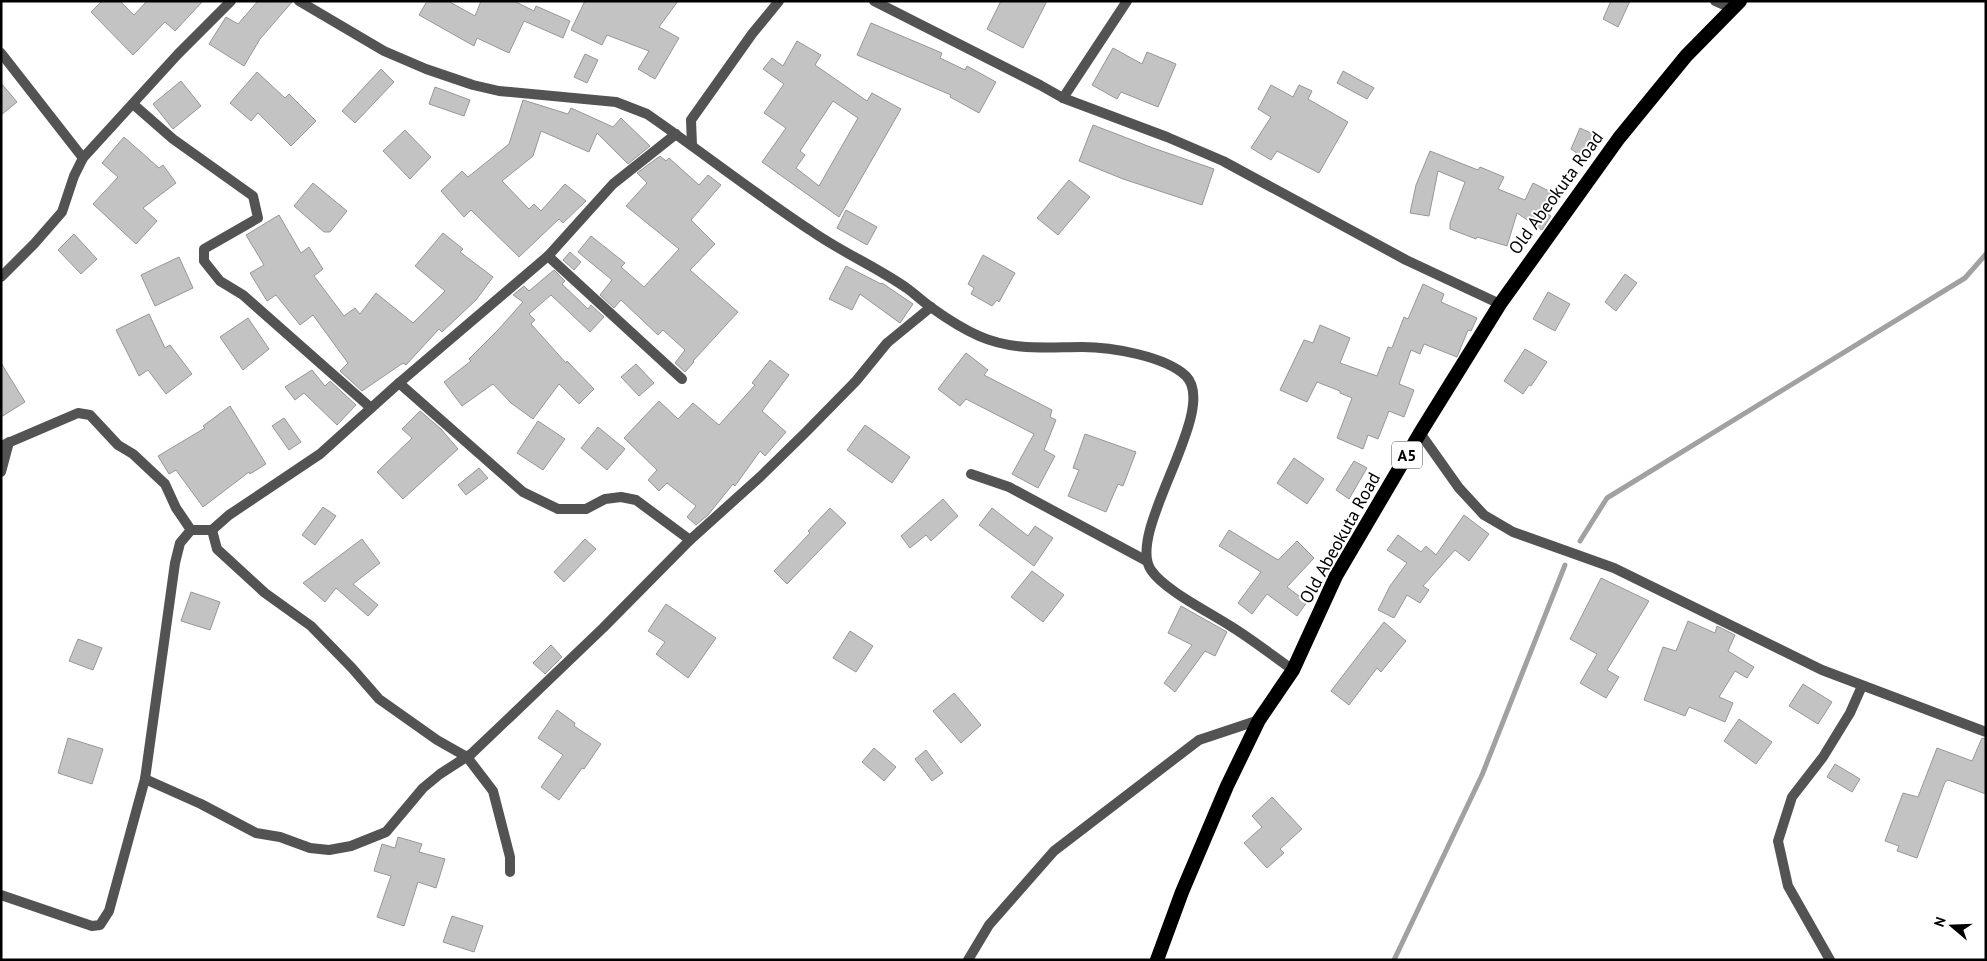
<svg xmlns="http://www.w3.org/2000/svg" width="1987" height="961" viewBox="0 0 1987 961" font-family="'PT Sans',sans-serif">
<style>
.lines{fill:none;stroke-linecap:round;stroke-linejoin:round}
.stream{stroke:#a1a1a1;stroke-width:5}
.building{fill:#c3c3c3;stroke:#979797;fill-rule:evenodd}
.minor{stroke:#535353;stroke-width:10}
.trunk{stroke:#000;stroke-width:14}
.labels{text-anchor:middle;stroke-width:4;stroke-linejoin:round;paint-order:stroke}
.shield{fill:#fff;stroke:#4c4c4c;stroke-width:1}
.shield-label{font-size:16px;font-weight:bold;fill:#000}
.street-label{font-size:18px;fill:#000;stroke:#fff}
</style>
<rect width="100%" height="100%" fill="#fff"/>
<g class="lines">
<g class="stream">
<polyline points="1580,541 1607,498 1965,278 1986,254"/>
<polyline points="1394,960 1482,775 1565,565"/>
</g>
</g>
<g class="building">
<polygon points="102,1 120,1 134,15 147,1 203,1 175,31 165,22 133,55 91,12"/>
<polygon points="258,1 292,2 260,39 244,66 209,44 226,17 238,24"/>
<polygon points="427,1 448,1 475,16 481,1 514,1 534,11 536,6 570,21 563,38 524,21 509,53 477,38 474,46 419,15"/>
<polygon points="585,1 678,1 659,27 679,38 655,79 638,69 649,51 607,35 602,45 571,30"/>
<polygon points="1001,1 1047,1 1023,48 987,29"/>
<polygon points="1611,1 1630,1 1618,27 1603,19"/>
<polygon points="871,23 942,53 940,58 965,70 967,66 996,82 979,113 950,97 951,95 857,55"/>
<path d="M797,41l24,14 -6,10 52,36 5,-8 29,16 -62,108 -77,-55 24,-34 -22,-15 20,-29 -21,-15 9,-11 11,8zM833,101l25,17 -39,68 -23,-18 9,-13 -5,-4z"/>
<polygon points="1113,48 1142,64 1147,52 1176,64 1158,107 1121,92 1117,99 1092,85"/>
<polygon points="585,54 598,60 587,83 574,77"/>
<polygon points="381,69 394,82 355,123 342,111"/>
<polygon points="1343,71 1374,88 1367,99 1337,83"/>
<polygon points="257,72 285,98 289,94 316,121 291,146 258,113 251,121 230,103"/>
<polygon points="181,81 201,106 173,129 153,104"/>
<polygon points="1,83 17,102 1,115"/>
<polygon points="1271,85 1293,97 1299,85 1312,91 1308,99 1348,122 1319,173 1277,151 1271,160 1251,148 1271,117 1258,109"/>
<polygon points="435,87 470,100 464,116 429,104"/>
<polygon points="523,100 568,114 571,108 613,127 621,118 650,146 628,164 597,133 589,152 541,131 533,156 502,181 529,209 534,204 541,211 565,184 586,201 563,223 559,219 519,257 471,210 464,217 441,191 462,171 468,177 509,144"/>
<polygon points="1093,125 1153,148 1214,169 1202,205 1123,179 1079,161"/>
<polygon points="1580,128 1595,135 1581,156 1571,149"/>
<polygon points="405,130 431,157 410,179 383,151"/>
<polygon points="124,137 159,168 163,165 176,183 143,208 157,221 136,244 93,204 118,177 102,163"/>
<polygon points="1430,151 1478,170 1480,167 1504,177 1498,189 1525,200 1533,183 1551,192 1542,210 1551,216 1542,230 1517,213 1507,246 1477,237 1476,239 1450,229 1450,223 1465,182 1438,171 1429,216 1410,213 1416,185"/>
<polygon points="660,156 666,161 669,158 699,185 708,175 721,185 691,220 715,244 690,270 738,312 693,361 694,362 685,372 675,363 685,350 663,330 658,335 621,300 614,308 600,295 612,280 578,252 591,236 625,263 621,267 644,287 679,249 626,206 647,183 637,173"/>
<polygon points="1069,180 1090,197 1058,235 1037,218"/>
<polygon points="313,183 347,211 330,232 324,232 294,206"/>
<polygon points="846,210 877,227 867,245 837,228"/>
<polygon points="279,215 301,253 309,247 323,269 314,276 344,316 355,308 360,314 376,293 413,323 445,291 415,266 443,233 463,249 460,252 493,277 476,300 442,332 439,329 406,365 403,363 362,391 340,371 348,363 313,315 300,325 276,295 267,301 250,273 264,265 246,235"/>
<polygon points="74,234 97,259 81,274 58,250"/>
<polygon points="570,252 581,262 574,270 563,260"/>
<polygon points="983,255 1015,273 999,302 997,300 992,306 971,294 974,288 968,284"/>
<polygon points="179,257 193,288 155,306 141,275"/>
<polygon points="846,266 881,284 882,283 913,304 900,323 860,294 852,310 829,299"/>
<polygon points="554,270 565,281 562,284 588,309 591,305 604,317 590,332 551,295 529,314 535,320 531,324 566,363 567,361 594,389 579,404 559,384 533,419 511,403 493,384 462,406 444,382 471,361 469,359 497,331 523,302 513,295 524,286 529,291"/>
<polygon points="1625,274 1637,283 1616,311 1605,302"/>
<polygon points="1423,284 1444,294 1441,302 1477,318 1471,331 1468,330 1457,357 1424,344 1420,354 1411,350 1399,384 1414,390 1404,417 1389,411 1378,439 1368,435 1363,449 1337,438 1352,398 1340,393 1340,391 1317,382 1307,402 1280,390 1304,340 1313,343 1320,325 1350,338 1340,363 1377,376 1388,347 1392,348 1404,317 1408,319"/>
<polygon points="1548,292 1570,304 1555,331 1533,319"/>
<polygon points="149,314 165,348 170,345 192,374 166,394 148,370 139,376 116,330"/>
<polygon points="248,318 269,349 243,370 220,337"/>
<polygon points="1525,349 1547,362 1531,386 1529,385 1523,394 1504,381"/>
<polygon points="966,353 988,370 984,375 1052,410 1050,417 1056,420 1044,450 1055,456 1038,488 1012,474 1034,434 966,399 960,406 938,389"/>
<polygon points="770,360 789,375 762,411 786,432 765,456 760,451 735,486 733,484 708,515 696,525 687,517 696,506 667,483 659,491 648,480 657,470 624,438 659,401 678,419 693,403 719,425 755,385 752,383"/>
<polygon points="1,363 25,402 1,417"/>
<polygon points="636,364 654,383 639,396 621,377"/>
<polygon points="312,370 325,386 330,381 356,405 337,425 304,393 295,400 285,387"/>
<polygon points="230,406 266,464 250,474 249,472 203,507 176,470 169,474 158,456 205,428 203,426"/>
<polygon points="420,411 441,429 458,449 403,499 377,472 412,438 402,429"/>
<polygon points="284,418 301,442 289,450 272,426"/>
<polygon points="538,421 565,439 543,470 517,453"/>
<polygon points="865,425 910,457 892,483 847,450"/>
<polygon points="598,427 625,449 607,470 581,448"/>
<polygon points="1085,434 1136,452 1123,486 1118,484 1106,512 1068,496 1079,470 1073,468"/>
<polygon points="1294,458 1324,479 1307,504 1277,483"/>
<polygon points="1354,461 1367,468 1349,499 1336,490"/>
<polygon points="479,468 488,478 466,495 458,485"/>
<polygon points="943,499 958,516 931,541 926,535 910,548 901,536"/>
<polygon points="323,507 336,516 315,545 302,535"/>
<polygon points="830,508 846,523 787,584 774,571 810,533 808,531"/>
<polygon points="992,508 1028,536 1035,526 1053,538 1034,566 979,525"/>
<polygon points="1464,515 1489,534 1469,561 1455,550 1423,586 1429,590 1420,603 1407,595 1394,618 1378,610 1390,586 1407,563 1387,550 1398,535 1421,552 1426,546 1436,555"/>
<polygon points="1229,530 1278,560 1297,541 1314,558 1287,587 1307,602 1297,616 1267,594 1252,614 1238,603 1261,572 1219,546"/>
<polygon points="362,539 380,563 353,584 378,605 368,616 336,588 325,602 303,583"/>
<polygon points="585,539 596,549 564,582 554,572"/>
<polygon points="1032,571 1064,595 1043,622 1011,597"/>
<polygon points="1601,578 1649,601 1607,670 1619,677 1606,698 1580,683 1597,654 1570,639"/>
<polygon points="191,592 220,602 210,630 181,621"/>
<polygon points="666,604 716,638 688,678 656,654 665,642 648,631"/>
<polygon points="1181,606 1227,632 1215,656 1205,651 1175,692 1164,683 1192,645 1168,633"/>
<polygon points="1688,621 1715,633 1717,626 1735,635 1728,651 1754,667 1747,678 1735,671 1719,697 1733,703 1725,722 1689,707 1685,716 1644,700 1663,647 1676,651"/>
<polygon points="1384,622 1406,641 1381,672 1377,668 1349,705 1331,691"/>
<polygon points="850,631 873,646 856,672 833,658"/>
<polygon points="78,639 102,648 93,670 69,661"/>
<polygon points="551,645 562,657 545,674 533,663"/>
<polygon points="1803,684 1832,702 1818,724 1789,706"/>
<polygon points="954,693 981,725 961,743 933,711"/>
<polygon points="557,710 575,723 574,726 601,744 584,769 582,768 559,800 541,787 563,755 538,738"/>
<polygon points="1739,719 1772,742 1756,764 1724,741"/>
<polygon points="68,738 103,749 92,784 58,773"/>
<polygon points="1982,738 1986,739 1986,794 1948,780 1945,782 1917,858 1897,851 1899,846 1885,841 1903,793 1918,797 1937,748 1972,761"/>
<polygon points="874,748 896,767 884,781 862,762"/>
<polygon points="926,750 943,773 932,781 915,759"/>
<polygon points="1835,764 1860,779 1852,792 1827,777"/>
<polygon points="1272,797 1302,829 1280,849 1284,853 1267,868 1244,843 1262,827 1252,816"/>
<polygon points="398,837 422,844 419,852 445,859 436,888 418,882 404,926 377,917 391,876 374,871 382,844 395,848"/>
<polygon points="452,916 483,926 474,952 443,942"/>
</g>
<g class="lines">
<g class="minor">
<path d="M299,1l85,50 42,18 47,16 26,6 117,11 31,12c55,38 107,79 163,116 31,22 67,37 98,59 8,6 15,13 24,19 14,10 31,21 47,28 34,15 67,11 103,11 29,0 83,9 104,29 34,34 -61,156 -35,194 13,20 60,43 81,57 21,13 41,29 61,43"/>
<polyline points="874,1 1040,85 1063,98 1167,137 1223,161 1406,260 1500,304"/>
<polyline points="1715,1 1733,9"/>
<polyline points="1,53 83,158"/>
<polyline points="1063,98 1127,1"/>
<polyline points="133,104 173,139 253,196 258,218 204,249 204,261 220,281 243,295 371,408"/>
<polyline points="692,145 691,120 752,34 779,1"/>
<polyline points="548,256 682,379"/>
<polyline points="1,277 34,244 62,212 74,176 83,158 178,54 231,1"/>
<polyline points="399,383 523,492 558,509 586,509 605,499 621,497 636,500 690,540"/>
<polyline points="1420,433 1459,488 1484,515 1513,532 1614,568 1822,670 1986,732"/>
<polyline points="1,446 78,413 90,415 118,445 133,454 165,484 176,508 191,530"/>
<polyline points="1,472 9,442"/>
<polyline points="971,474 1009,487 1145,560"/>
<polyline points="212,530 217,549 265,593 311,626 352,668 379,699 437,740 467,757 493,791 510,857 510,872"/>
<polyline points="145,779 201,804 256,833 280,837 310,848 329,850 351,846 386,832 423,788 440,774 471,754 511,716 603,628 690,540 760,477 806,432 856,381 887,343 931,307"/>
<polyline points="1,895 92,926 100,925 109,911 145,779 175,563 180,543 191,530 212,530 229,515 320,454 399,383 548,256 613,184 676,134"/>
<polyline points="968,960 989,925 1054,851 1199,740 1259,720"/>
<polyline points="1830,960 1788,886 1778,841 1792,797 1823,757 1850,713 1862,686"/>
</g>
<polyline class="trunk" points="1157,960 1182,892 1227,786 1259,720 1293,670 1336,576 1420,433 1500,304 1619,138 1686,56 1740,1"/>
</g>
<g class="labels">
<rect class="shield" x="1392" y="441.5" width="30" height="27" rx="4"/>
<g class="shield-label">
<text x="1407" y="461">A5</text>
</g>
<g class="street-label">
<text transform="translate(1556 193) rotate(-54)" y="6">Old Abeokuta Road</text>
<text transform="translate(1340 538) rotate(-61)" y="6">Old Abeokuta Road</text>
</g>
</g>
<rect width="1987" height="961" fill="none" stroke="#000000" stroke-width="5"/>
<g transform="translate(1952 926) rotate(289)" stroke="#ffffff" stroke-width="4" paint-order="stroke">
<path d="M0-4L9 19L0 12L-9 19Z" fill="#000000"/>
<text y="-8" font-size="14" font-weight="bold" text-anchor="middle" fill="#000000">N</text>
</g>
</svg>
